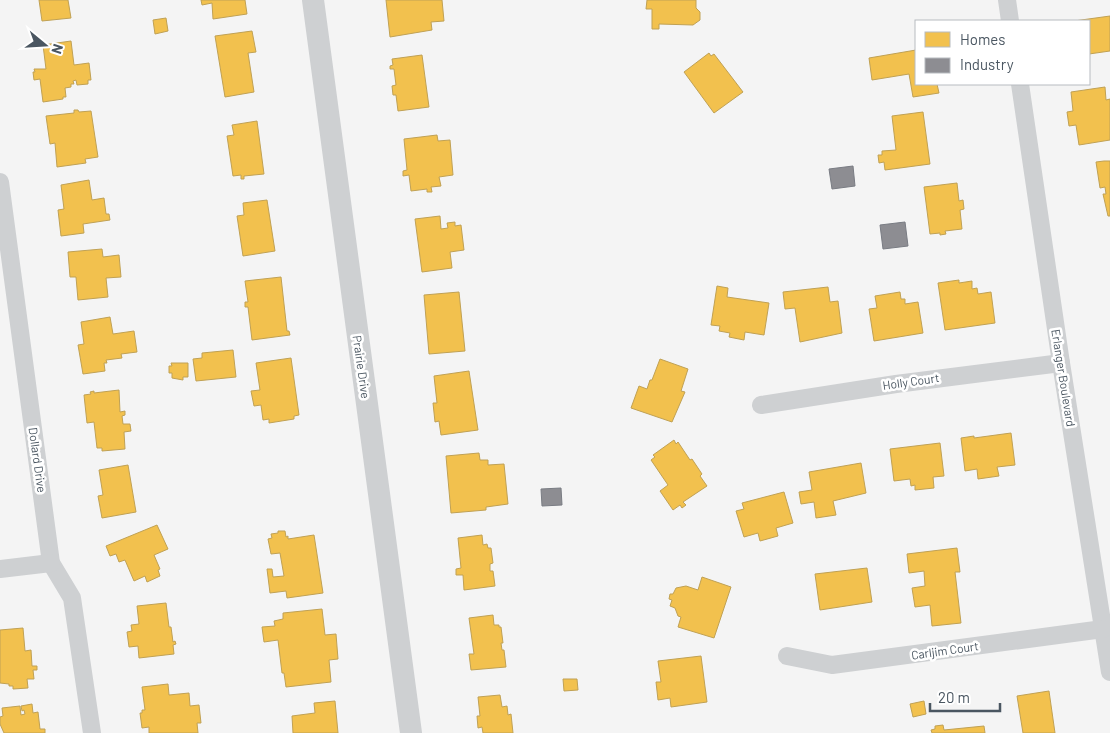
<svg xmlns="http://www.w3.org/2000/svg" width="1110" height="733" viewBox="0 0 1110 733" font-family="Barlow,sans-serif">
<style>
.homes{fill:#f2c14e;stroke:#c0a154}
.industry{fill:#8d8d92;stroke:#797c83}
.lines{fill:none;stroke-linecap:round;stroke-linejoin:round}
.minor{stroke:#ced0d2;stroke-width:18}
.tertiary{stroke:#ced0d2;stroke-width:22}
.labels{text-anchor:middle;stroke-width:5;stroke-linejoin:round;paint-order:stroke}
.street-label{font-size:12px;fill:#4a5661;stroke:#fff}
</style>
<rect width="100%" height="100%" fill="#f4f4f4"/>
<g class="homes">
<polygon points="39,0 68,0 71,18 42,21"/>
<polygon points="201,0 245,0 247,14 213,19 212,3 202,5"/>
<polygon points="386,0 442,0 444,21 431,22 432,30 390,37"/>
<polygon points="647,0 696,0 696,8 700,12 700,20 693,25 659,24 659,29 652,29 652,9 646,9"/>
<polygon points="1110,16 1110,51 1089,54 1089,21 1074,21"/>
<polygon points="166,18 168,31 155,34 153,20"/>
<polygon points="252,31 256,52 248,53 254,92 225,97 215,36"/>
<polygon points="71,41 74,65 89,63 91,80 88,80 88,84 77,85 76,80 73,81 74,84 71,84 71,87 65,88 66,97 63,97 63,99 43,102 40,79 34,80 33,72 35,72 34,69 46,69 43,45"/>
<polygon points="916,50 916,84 937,84 939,93 913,97 909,74 872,80 869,58"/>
<polygon points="709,53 711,56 714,54 743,92 714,113 684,72"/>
<polygon points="422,55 429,107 398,111 396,95 393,95 392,86 396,85 394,69 390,69 390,66 393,65 392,59"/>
<polygon points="1105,87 1106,100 1110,99 1110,140 1079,145 1076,125 1069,126 1067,112 1073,111 1071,92"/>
<polygon points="74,110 78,110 79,112 91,111 98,157 85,159 86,163 57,167 55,143 50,144 46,116 74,113"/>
<polygon points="923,112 930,164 885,170 884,162 879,163 878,155 882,155 882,151 896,150 892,116"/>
<polygon points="257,121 264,174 244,176 244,179 241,179 241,175 233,176 227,136 234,135 232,125"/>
<polygon points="437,135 438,141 450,140 453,175 439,177 441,186 431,187 432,192 427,192 427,189 411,191 409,175 403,176 403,171 407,170 404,139"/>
<polygon points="1104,161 1110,161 1110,216 1108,216 1103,194 1106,194 1105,187 1100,188 1096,162"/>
<polygon points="89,180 92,200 104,198 106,214 109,214 110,220 83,224 84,233 61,236 58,210 64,209 61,185"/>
<polygon points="957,183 959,201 963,200 964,209 960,210 962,229 945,231 946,234 940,235 940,233 930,234 924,187"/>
<polygon points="267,200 275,251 243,256 237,216 244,215 243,203"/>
<polygon points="440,216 441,229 448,228 447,223 455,222 455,226 461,225 464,250 450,252 452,268 422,272 415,219"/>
<polygon points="102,249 103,257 119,255 121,277 106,278 108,297 78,300 76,277 70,277 68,252"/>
<polygon points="281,277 287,331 289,331 290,335 252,340 248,307 245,307 245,302 248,302 245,281"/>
<polygon points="959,280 959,283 972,281 972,289 977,288 978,294 991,292 995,323 945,330 938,283"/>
<polygon points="717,286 728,288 727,297 769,303 764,335 745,332 744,340 729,337 730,333 719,331 720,326 711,325"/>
<polygon points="828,287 830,302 838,301 842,333 800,342 795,308 785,309 783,292"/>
<polygon points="459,292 465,351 429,354 424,295"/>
<polygon points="900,292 901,299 905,299 905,304 918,302 923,333 874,341 869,309 877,308 875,296"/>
<polygon points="110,317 113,334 134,331 137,352 121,354 122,358 106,360 107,363 104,363 105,371 83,374 78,345 84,344 81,322"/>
<polygon points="233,350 236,377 196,381 193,359 202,358 202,353"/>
<polygon points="291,358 299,415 294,416 294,419 269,423 269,419 263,420 261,405 254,406 251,391 260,390 256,363"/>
<polygon points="660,359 688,369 681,391 685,392 672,422 631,408 639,386 647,389 650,380 652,380"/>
<polygon points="171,363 188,363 188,377 183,377 183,380 172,378 172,373 169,373 169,366 172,366"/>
<polygon points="469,371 478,430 441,435 439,421 435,422 433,403 437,403 434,376"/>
<polygon points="119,390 120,412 125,411 125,415 122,416 123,424 130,424 131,431 124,432 125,449 102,451 102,448 97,448 94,422 87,423 84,395 91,394 90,392 94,391 94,393"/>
<polygon points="1011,433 1015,465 997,467 999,476 978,479 977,469 965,471 961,438 974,436 974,438"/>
<polygon points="674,440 676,444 678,442 690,460 692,459 702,474 700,476 707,486 683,502 686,505 682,508 680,505 673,510 660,491 668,485 651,460 655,457 653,455"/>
<polygon points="940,443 944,476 933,477 934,488 915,490 915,485 911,486 910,479 894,481 890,449"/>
<polygon points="479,453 480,460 488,460 488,465 504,464 508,504 486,507 486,510 451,513 446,456"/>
<polygon points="861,463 866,493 833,501 836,515 816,518 814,502 801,504 799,492 812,490 809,472"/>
<polygon points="128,465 136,512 102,518 98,496 103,495 99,470"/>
<polygon points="784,492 793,523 776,528 778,536 760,541 758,533 744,537 736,511 744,509 742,503"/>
<polygon points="157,525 168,549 154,555 160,569 158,570 160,576 147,582 145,576 134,581 125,560 119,562 116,554 110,556 106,546"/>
<polygon points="278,531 285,531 286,537 288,536 288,539 314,535 323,593 287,598 286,591 270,593 267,569 272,569 273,577 284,576 280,553 271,554 268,539 272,538 271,534 278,533"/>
<polygon points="482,535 483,545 487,544 488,548 491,548 493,563 490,564 490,571 493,571 495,586 464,590 463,575 456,575 456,569 461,568 458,538"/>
<polygon points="957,548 960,572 955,572 961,623 932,626 930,605 915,607 912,588 925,586 924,571 909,573 907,554"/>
<polygon points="867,568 872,602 820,610 815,574"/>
<polygon points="702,577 731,587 714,638 678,627 681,617 678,616 675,608 670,606 672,600 669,599 670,594 673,594 676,588 686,586 698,590"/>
<polygon points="166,603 169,627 171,627 173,642 175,641 176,644 173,645 174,654 139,658 138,646 129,647 127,632 132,631 131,625 139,624 137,606"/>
<polygon points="322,609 325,635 336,634 338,659 329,660 331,682 286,687 284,673 282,673 278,640 264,642 262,627 275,626 274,621 283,619 283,613"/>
<polygon points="493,615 494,625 499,625 499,627 501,627 503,643 501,643 502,650 504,650 506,667 471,670 469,654 474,654 469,618"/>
<polygon points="23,628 25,651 31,650 32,666 37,666 37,670 33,670 34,679 27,679 28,688 13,689 13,686 9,686 9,684 0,683 0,630"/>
<polygon points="701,656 707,702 671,707 670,698 658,700 656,682 661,682 658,661"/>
<polygon points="563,679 577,679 578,690 564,691"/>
<polygon points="168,684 169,695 189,693 190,706 199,705 201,723 197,723 198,733 149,733 149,727 142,728 140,713 142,713 142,710 145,710 142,687"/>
<polygon points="1049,691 1055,733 1023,733 1017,696"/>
<polygon points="500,695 502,707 507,706 508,715 511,714 513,733 483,733 482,727 478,728 477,716 480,716 478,697"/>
<polygon points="335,701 338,733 293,733 292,716 315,713 314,703"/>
<polygon points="924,701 926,714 913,717 910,704"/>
<polygon points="32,704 33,713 38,712 40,729 45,729 45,733 4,733 0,724 0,717 3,716 2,708 20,706 21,715 25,714 24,710 22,711 21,706"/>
<polygon points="943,725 944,730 984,726 985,733 932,733 931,730 935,729 935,726"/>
</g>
<g class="industry">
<polygon points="853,166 855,186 832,189 829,169"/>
<polygon points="905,222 908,246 883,249 880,225"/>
<polygon points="561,488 562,505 542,506 541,489"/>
</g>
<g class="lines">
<g class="minor">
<polyline points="1007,0 1010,21"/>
<polyline points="1020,84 1061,363 1110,672"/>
<polyline points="0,182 51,563 72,598 92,733"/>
<polyline points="761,405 896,384 1061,363"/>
<polyline points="0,569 51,563"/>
<polyline points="787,656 832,665 1103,629"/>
</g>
<polyline class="tertiary" points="313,0 411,733"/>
</g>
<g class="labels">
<g class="street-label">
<text transform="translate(361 367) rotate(82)" y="4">Prairie Drive</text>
<text transform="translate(1063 378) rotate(81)" y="4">Erlanger Boulevard</text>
<text transform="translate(911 382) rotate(-8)" y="4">Holly Court</text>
<text transform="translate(37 460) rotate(82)" y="4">Dollard Drive</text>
<text transform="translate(945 651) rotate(-8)" y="4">Carljim Court</text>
</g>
</g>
<rect x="915" y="20" width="175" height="65" fill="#ffffff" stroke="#b7bbc0"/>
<rect x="925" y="32" width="25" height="15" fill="#f2c14e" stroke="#b7bbc0"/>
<text x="960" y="45" font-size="15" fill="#4a5661">Homes</text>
<rect x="925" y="58" width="25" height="15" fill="#8d8d92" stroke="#b7bbc0"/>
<text x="960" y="70" font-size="15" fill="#4a5661">Industry</text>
<g transform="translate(45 45) rotate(108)" stroke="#ffffff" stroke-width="4" paint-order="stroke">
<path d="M0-4L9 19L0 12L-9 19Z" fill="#4a5661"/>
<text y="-8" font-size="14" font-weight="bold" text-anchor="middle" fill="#4a5661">N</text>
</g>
<path d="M930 703v8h70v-8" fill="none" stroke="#4a5661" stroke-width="2.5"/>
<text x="938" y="703" font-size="15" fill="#4a5661" stroke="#ffffff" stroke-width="4" paint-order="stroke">20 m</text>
</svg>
